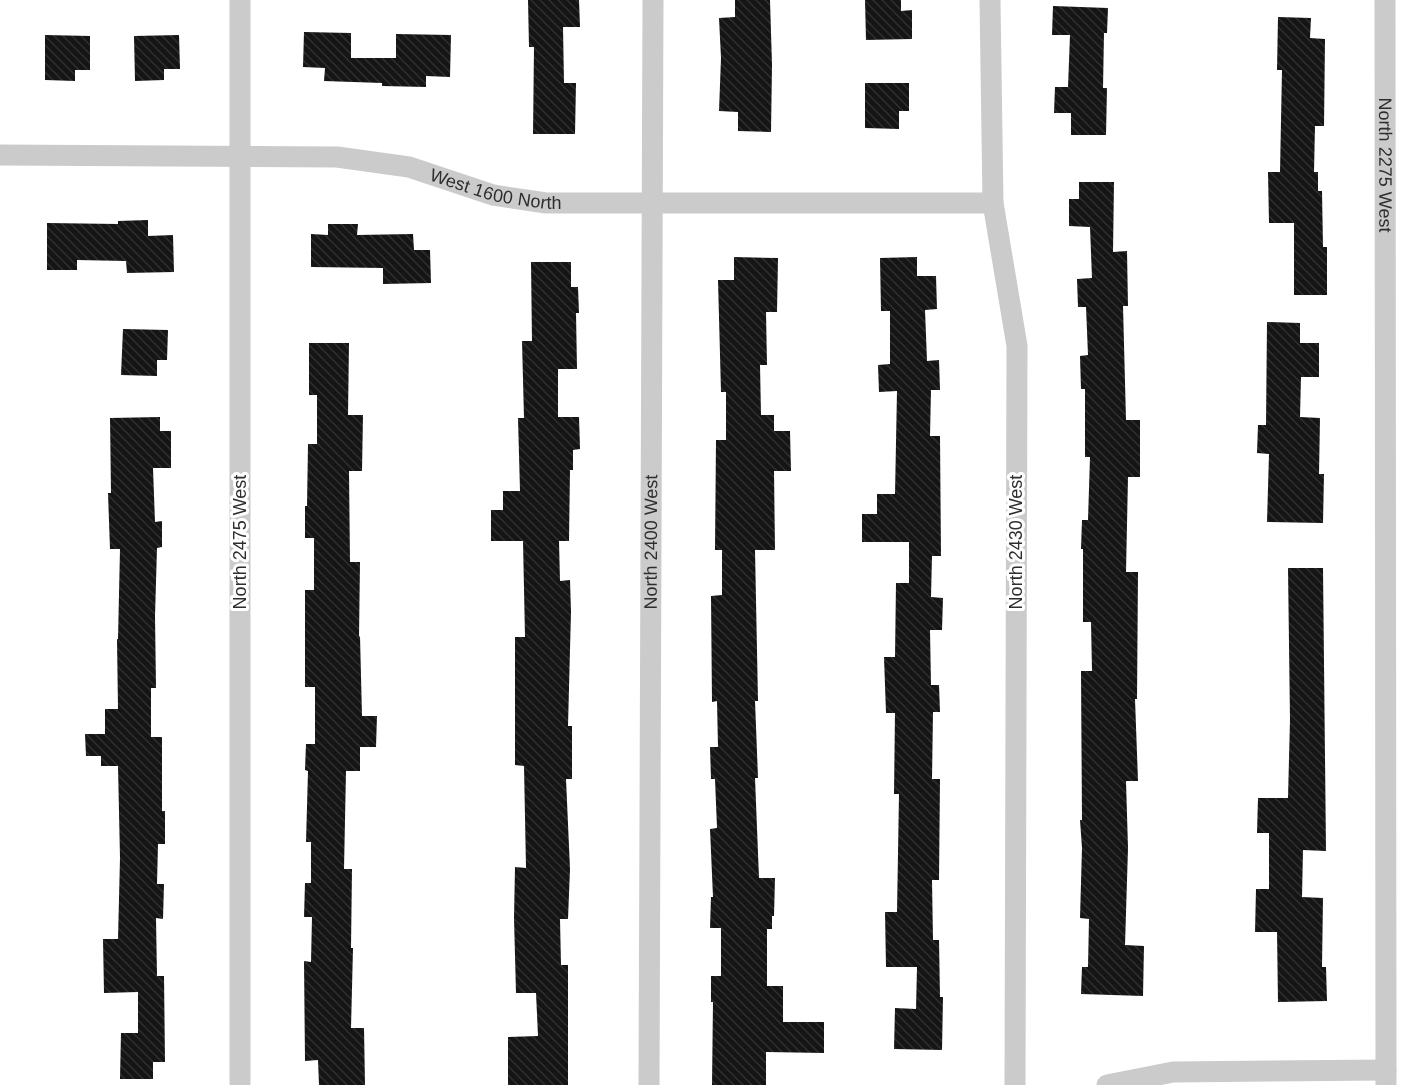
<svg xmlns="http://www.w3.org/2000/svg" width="1401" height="1085" viewBox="0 0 1401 1085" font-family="Helvetica,sans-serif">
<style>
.building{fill:url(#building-back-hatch)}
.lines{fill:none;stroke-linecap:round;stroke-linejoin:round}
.minor{stroke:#cbcbcb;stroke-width:21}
.labels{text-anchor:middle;stroke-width:6;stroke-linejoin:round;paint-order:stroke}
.street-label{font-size:18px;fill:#2e2e2e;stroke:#fff}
</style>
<defs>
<pattern id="building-back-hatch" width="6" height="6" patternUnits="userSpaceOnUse" patternTransform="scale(1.5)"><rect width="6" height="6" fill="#151515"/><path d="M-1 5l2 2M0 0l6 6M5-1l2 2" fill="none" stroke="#2f2f2f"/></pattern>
</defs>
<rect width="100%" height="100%" fill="#fff"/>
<g class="building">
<polygon points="528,0 579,0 580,27 563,27 564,83 576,83 575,134 533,134 534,47 529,47"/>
<polygon points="735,0 770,0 772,65 771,132 738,131 738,112 719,111 721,58 719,18 735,17"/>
<polygon points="865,0 901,0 901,11 912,10 912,39 866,40"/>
<polygon points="1053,6 1108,8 1107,33 1104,33 1103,88 1107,88 1106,135 1071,135 1071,113 1054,113 1055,87 1068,87 1070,35 1052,35"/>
<polygon points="1278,17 1311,18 1310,38 1325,39 1324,126 1315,126 1314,172 1318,172 1318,191 1322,191 1323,247 1327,247 1327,295 1294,295 1294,223 1269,223 1268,172 1280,172 1282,70 1277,70"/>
<polygon points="304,32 351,33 351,58 396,58 396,34 451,35 450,77 426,76 426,87 382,86 382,83 324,81 325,68 303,67"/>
<polygon points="45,35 90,36 90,70 75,70 75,81 45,80"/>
<polygon points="179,35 180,69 164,69 164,80 135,81 134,36"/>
<polygon points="865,83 909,83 909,111 899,111 899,129 865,128"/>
<polygon points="1079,182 1114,182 1113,252 1127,251 1128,306 1123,306 1126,420 1140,420 1140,477 1128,477 1126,572 1138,572 1137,699 1135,699 1138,781 1126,781 1128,848 1125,945 1144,946 1143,996 1081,994 1082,967 1088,967 1089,919 1080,918 1082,848 1080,820 1082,820 1081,671 1092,671 1091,622 1083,622 1083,549 1081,549 1082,520 1088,520 1090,457 1085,457 1085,389 1081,389 1080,356 1088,355 1086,307 1078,307 1077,279 1092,278 1090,227 1069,226 1069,199 1079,199"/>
<polygon points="148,220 148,236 173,235 174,272 127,273 126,261 77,260 77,270 47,270 47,223 118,224 118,221"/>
<polygon points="328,224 358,224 357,235 413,234 414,250 430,250 431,283 383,284 383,268 311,267 311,234 328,235"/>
<polygon points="734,257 778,258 777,312 766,312 767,365 760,365 761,415 774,415 774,431 790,431 791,471 774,471 775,550 755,550 758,701 755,701 758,778 755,778 759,878 775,878 774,916 772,916 772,929 767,929 767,986 783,986 783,1022 824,1022 824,1053 766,1052 766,1085 712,1085 713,1002 711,1002 711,976 721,976 721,928 710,928 711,897 713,897 710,829 717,828 715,779 711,779 710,747 718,747 717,701 712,702 711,596 722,595 722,550 715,550 716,440 726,440 726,392 721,392 718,280 734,280"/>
<polygon points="917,257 917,276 936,276 937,309 925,310 927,361 939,360 940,390 931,390 930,436 940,436 941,556 932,556 931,597 943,598 942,630 930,630 931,685 939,685 940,712 933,712 932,779 940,779 939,880 932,880 933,940 939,940 940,997 943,997 942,1050 894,1049 895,1008 916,1009 917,967 886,967 885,912 897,912 899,794 894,794 895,713 886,713 884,657 895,657 896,583 909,583 909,542 862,542 862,514 877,514 877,494 895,494 897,391 879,392 878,365 890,364 890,311 881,311 880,258"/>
<polygon points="531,262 571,262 571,287 578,287 579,313 576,313 577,369 558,369 558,417 579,417 580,449 573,450 573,470 570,470 569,541 559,541 560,581 570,580 571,612 568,726 572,726 572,779 566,779 570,869 568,919 560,919 561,965 568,965 568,1085 508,1085 508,1037 538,1036 536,993 516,993 514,918 515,867 526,868 524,766 515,765 515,637 525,637 523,541 491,541 491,510 503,510 503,491 520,491 518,418 524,418 522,341 532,341"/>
<polygon points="1267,322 1300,323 1300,343 1319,343 1319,377 1301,377 1300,417 1320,418 1319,474 1324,474 1323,523 1267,522 1269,454 1257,453 1258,425 1266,425"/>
<polygon points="123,329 168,330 167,360 157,360 157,376 121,375"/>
<polygon points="309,343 349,343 348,415 363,415 362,471 349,471 350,562 360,562 359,637 360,636 362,716 377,716 376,747 360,747 360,771 346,771 344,869 352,869 351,948 353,948 351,1028 364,1028 365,1085 319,1085 318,1060 305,1061 304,961 311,962 312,917 304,917 305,883 311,883 311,842 306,842 308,771 305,770 306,744 315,744 315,687 305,687 305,590 314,590 314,538 305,538 305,506 307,506 308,444 317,444 317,395 309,395"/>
<polygon points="160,417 160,431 171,431 171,468 153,468 155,522 162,521 162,547 157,548 155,616 156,688 151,688 151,737 162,737 162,811 165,811 165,844 158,844 157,884 164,884 163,919 156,918 157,976 164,976 165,1062 153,1062 153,1079 120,1079 121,1033 138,1033 138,992 104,993 103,939 118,939 120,858 118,766 101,766 101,756 86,756 85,734 105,734 105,709 118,709 117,639 118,639 120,549 110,549 108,493 111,493 110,418"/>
<polygon points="1288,568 1323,568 1326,851 1303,850 1302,897 1323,898 1322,967 1326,967 1327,1001 1278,1002 1277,932 1255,932 1256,889 1269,889 1269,833 1257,833 1258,798 1288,798 1290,720"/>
</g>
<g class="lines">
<g class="minor">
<polyline points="240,0 240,1085"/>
<polyline points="990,0 993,203 1017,346 1015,1085"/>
<path id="s1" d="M1385,0l1,1085"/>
<path id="s2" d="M0,155l337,2 72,10 84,28 53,8h447"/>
<path id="s3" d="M649,1085l4,-1085"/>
<polyline points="1107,1085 1173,1072 1386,1070"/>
</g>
</g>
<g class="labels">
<g class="street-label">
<text dy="6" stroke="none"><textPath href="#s1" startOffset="165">North 2275 West</textPath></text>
<text dy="6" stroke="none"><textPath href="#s2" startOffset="500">West 1600 North</textPath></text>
<text transform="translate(240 542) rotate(-90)" y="6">North 2475 West</text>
<text dy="6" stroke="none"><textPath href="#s3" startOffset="543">North 2400 West</textPath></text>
<text transform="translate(1016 542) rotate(-90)" y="6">North 2430 West</text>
</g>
</g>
</svg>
